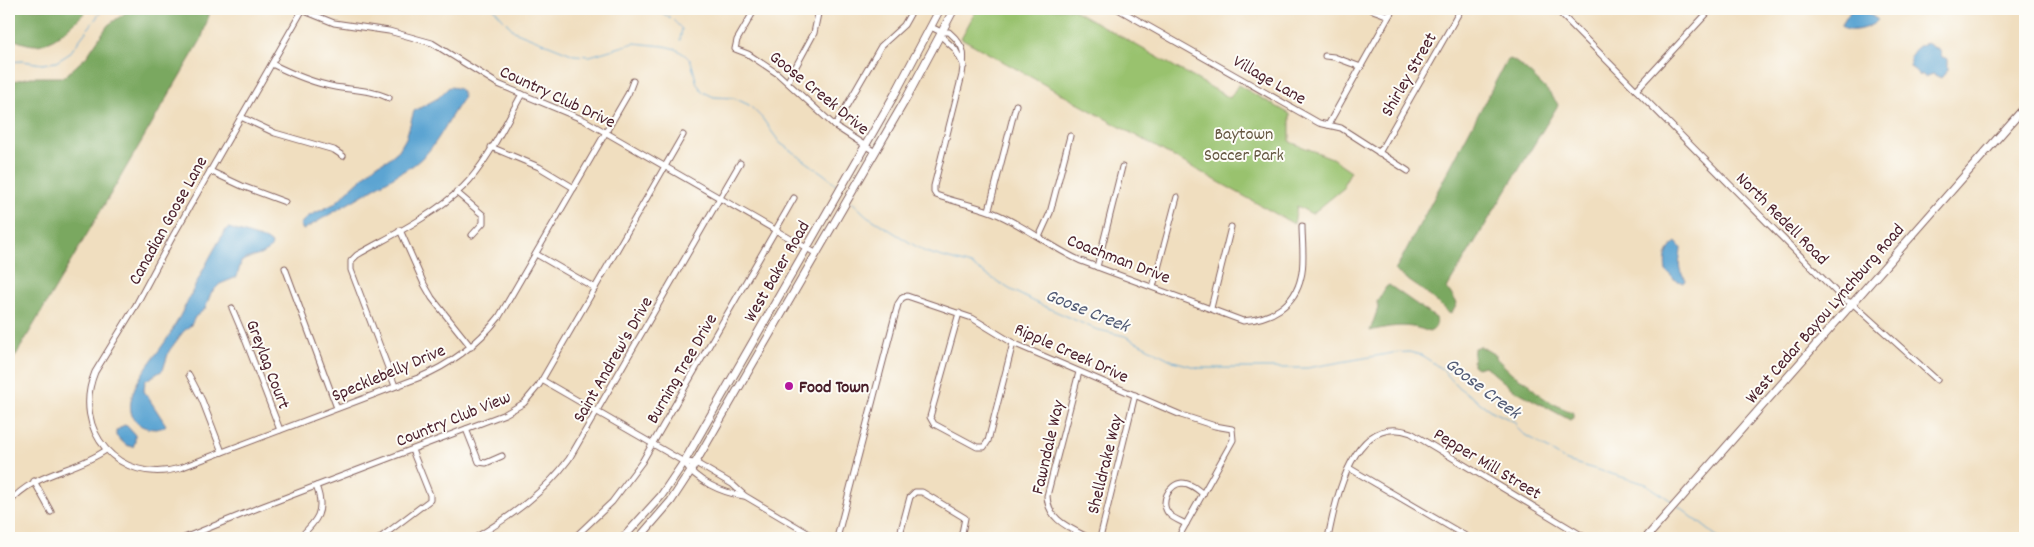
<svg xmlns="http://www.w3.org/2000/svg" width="2034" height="547" viewBox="0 0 2034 547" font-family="Dekko,sans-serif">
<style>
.green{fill:#99c26e;stroke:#72704c}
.forest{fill:#7aa861;stroke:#626446}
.water{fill:#5ba4d2;stroke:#52627e}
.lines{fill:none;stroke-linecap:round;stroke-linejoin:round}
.stream{stroke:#5ba4d2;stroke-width:1}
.street-casing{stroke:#84625f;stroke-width:7}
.secondary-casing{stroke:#84625f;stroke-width:9}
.street{stroke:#fff;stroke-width:5}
.secondary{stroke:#fff;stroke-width:7}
.poi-dot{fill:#b5179e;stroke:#fdfcf7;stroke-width:2}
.labels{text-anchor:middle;stroke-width:4;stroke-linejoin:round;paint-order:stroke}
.street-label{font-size:18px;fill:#4a1f2b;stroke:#fdfcf7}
.park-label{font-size:18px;fill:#665842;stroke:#fdfcf7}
.poi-label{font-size:18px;font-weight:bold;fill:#4a1f2b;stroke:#fdfcf7;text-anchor:start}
.water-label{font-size:19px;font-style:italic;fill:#525b76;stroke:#fdfcf7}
</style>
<rect width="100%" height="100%" fill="#fdfcf7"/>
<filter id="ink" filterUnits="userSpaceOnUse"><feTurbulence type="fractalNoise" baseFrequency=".02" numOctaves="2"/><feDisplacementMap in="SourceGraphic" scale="10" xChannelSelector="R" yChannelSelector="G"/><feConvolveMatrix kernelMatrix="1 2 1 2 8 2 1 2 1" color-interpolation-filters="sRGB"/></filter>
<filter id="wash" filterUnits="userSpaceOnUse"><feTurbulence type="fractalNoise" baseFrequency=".0096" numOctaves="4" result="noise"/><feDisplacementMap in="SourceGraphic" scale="20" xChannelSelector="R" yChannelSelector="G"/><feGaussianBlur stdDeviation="1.12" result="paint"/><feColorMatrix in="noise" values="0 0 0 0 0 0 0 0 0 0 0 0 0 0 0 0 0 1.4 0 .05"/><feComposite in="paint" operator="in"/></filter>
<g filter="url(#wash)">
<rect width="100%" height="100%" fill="#f0debf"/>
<polygon class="green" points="977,9 1072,9 1230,98 1238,85 1290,114 1290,142 1332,158 1351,171 1343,185 1345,187 1312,214 1297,206 1294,224 961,38"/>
<g class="forest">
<path d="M9,9h79c-11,12 -36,36 -52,36 -9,0 -18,-4 -27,-7z"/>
<polygon points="131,9 211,9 201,40 9,367 9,82 31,77 64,77 87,56 108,25"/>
<path d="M1510,59c10,3 44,36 48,46l-111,183 10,15 -2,5 -5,6 -25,-22 -30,-21 112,-211z"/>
<path d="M1389,285l47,33c2,6 -1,12 -7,14 -20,-9 -39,-6 -59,-1l8,-23 -1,-6 9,-15z"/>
<path d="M1480,346l15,9v2c10,9 20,22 33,25 9,15 29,24 46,31v5l-4,2 -59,-32 -26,-22 -8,2 -4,-3 1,-17z"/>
</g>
<g class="water">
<path d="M1852,9h10l16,11c-7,8 -30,15 -37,6z"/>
<path d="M1927,43l13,8 2,6 6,2v11l-7,8 -8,-4 -8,3 -4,-3 -2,2 -9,-10c-1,-13 6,-20 17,-23z"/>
<path d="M449,87c9,1 11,0 15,10 -19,25 -25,50 -52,69l-109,64 -3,-6 9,-8 25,-12 42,-39 11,-5 12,-10 7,-12 8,-27 24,-13z"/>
<path d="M229,228l38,12 5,4 -1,4c-9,10 -21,7 -30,14l-4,15 -17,7 -9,9 -6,16 -10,8 -4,8 -8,7 -14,19 -6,19 -18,11 -1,10 22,34c-3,3 -5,3 -10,4 -21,0 -29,-14 -24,-33 5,-21 27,-43 38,-62 20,-34 34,-71 56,-104z"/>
<path d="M1676,242l5,6c-1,13 -5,21 5,31l-3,4 -9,-4 -8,-8c-2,-13 0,-21 10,-29z"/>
<polygon points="124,425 127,426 135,435 135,442 133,447 126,445 116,436 116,431"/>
</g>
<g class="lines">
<g class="stream">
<polyline points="494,9 514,31 574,55 590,56 634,43 664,46 676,49 685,55 691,61 697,84 703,92 714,97 734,98 749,105 762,118 780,143 825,175 839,188"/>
<polyline points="587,9 658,11 671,18 682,29 680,40"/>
<polyline points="9,62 23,61 42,64 56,62 69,54 103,9"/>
<polyline points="850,200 867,216 925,252 971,265 1011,290 1037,303 1095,329 1125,336 1173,361 1199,368 1307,368 1393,353 1409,352 1421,355 1432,362 1444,371 1458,387 1490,410 1515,422 1517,428 1522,433 1567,461 1646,484 1673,502"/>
<polyline points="1678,506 1719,538"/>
</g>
</g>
</g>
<g filter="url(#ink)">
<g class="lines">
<defs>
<g id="street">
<path d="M303,9l-129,225 -38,71 -41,67c-24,58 24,114 85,96l238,-90c34,-14 59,-33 81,-61l129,-223 5,-13"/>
<polyline points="755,9 737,40 735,49 748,54 778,74 835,126 875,152"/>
<polyline points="1118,9 1319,123 1341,128 1408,171"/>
<polyline points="1370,9 1389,16"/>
<polyline points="1556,9 1843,299 1852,303 1937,380"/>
<polyline points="302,10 334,23 389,31 432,43 498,84 584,120 817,254"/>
<path d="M931,27l10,5h8c17,15 16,22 13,43l-28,111v6l2,3c21,8 43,11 63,20 29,13 53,33 82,46l162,60c27,-2 52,-15 58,-44 4,-14 1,-36 1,-51"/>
<polyline points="941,33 943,38 955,49 964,66"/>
<polyline points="1325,56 1334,57 1361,67"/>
<path d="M272,64c20,10 41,19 63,23 19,3 37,3 54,11"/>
<polyline points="788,81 814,33 819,9"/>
<polyline points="1636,90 1711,9"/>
<polyline points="241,117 275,133 334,150 343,156"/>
<polyline points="1328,125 1393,9"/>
<polyline points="835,126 881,46 904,25 913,9"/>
<polyline points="491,147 539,167 574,188"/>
<polyline points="1379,153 1461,9"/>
<polyline points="210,171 242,186 285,202"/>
<polyline points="456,192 483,215 483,223 472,235"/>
<polyline points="989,210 1016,105"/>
<polyline points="400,230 424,284 432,298 471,347"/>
<polyline points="1039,237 1050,213 1070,136"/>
<polyline points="536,254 595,288"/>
<polyline points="1097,267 1122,167"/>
<polyline points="285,268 337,408"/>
<polyline points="1153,287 1177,197"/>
<polyline points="232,308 243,334 280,430"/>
<polyline points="1211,308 1231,227"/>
<polyline points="959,313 930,417 934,424 977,447 984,447 988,441 1013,343"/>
<path d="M1079,372l-32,124c1,25 24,32 42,42"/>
<polyline points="189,375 202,400 222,452"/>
<polyline points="542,380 684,462 696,463 701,466 732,484 745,496 816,538"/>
<path d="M395,386l-44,-116v-9l6,-6c35,-20 76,-39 106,-68 23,-22 43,-65 59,-93"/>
<polyline points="466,429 479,462 486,463 502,456"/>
<path d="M684,462c12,19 38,31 60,34"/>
<polyline points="1349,468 1469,538"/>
<polyline points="34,481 51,512"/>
<path d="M9,503c25,-31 66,-31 97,-53"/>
<path d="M1186,524c-6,-3 -14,-6 -17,-10 -10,-11 0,-30 13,-31 8,0 15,6 21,11"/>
<polyline points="184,538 258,508 505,414 524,403 539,385 683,135"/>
<path d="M299,538c18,-17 27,-27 17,-52"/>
<polyline points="380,538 430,500 430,495 412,450"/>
<path d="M475,538c36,-22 69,-45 94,-79l171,-296"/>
<polyline points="574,538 612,502 642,462 794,198"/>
<polyline points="837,538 898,304 902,298 907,296 972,318 1013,343 1181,415 1215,426 1232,429 1233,440 1178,538"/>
<polyline points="899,538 910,497 915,492 922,492 965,518 961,538"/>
<polyline points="1100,538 1135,395"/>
<path d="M1328,538c8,-39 25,-126 83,-105l175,105"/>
</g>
<g id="secondary">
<polyline points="623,538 661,496 684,462 896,92 940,9"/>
<polyline points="639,538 671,501 690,472 907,97 954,9"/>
<polyline points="1646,538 2025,107"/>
</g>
</defs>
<use href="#street" class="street-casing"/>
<use href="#secondary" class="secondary-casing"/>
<use href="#street" class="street"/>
<use href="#secondary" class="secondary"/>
</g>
</g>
<circle class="poi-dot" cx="789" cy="386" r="5"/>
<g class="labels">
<g class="street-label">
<text transform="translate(1408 74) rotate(-60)" y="6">Shirley Street</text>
<text transform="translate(1270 79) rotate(30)" y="6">Village Lane</text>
<text transform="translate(820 92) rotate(39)" y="6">Goose Creek Drive</text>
<text transform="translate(558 96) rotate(25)" y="6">Country Club Drive</text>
<text transform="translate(1783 218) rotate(45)" y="6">North Redell Road</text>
<text transform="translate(167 220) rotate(-61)" y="6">Canadian Goose Lane</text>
<text transform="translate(1119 258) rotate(21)" y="6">Coachman Drive</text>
<text transform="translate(776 271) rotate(-60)" y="6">West Baker Road</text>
<text transform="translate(1824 313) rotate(-49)" y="6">West Cedar Bayou Lynchburg Road</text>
<text transform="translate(1072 352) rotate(24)" y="6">Ripple Creek Drive</text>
<text transform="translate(612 359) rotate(-60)" y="6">Saint Andrew's Drive</text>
<text transform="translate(269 364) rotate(69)" y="6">Greylag Court</text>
<text transform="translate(681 368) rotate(-60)" y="6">Burning Tree Drive</text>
<text transform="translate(388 372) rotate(-23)" y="6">Specklebelly Drive</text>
<text transform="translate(453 418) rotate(-22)" y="6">Country Club View</text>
<text transform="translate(1047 447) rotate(-77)" y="6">Fawndale Way</text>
<text transform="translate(1488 463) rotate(31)" y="6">Pepper Mill Street</text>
<text transform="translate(1104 464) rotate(-76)" y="6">Shelldrake Way</text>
</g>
<g class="park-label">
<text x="1244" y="139">Baytown<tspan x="1244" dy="21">Soccer Park</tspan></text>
</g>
<g class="poi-label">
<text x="799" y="392">Food Town</text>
</g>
<g class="water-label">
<text transform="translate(1088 309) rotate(22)" y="7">Goose Creek</text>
<text transform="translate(1484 387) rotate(37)" y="7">Goose Creek</text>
</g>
</g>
<rect width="2034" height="547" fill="none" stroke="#fdfcf7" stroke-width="30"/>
</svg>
